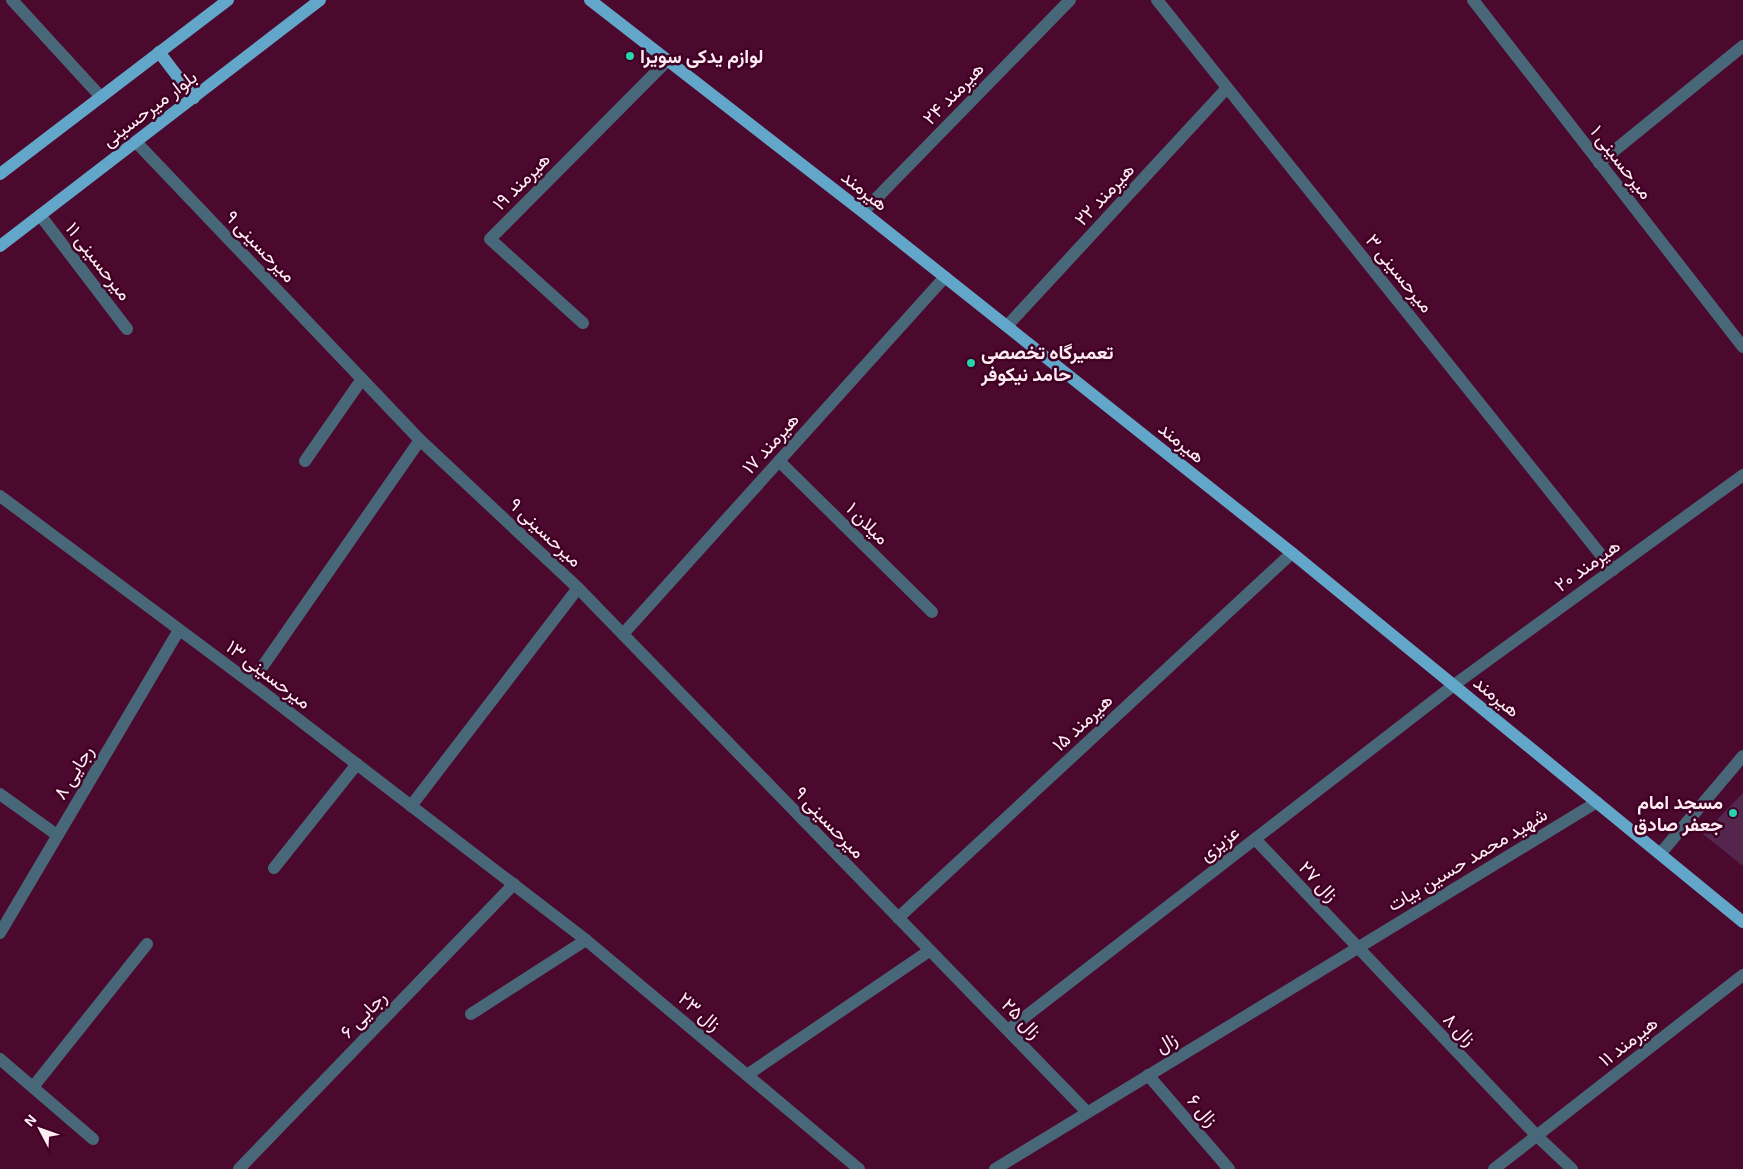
<svg xmlns="http://www.w3.org/2000/svg" width="1743" height="1169" viewBox="0 0 1743 1169" font-family="'Exo 2',Vazirmatn,sans-serif">
<style>
.building{fill:#54264e}
.lines{fill:none;stroke-linecap:round;stroke-linejoin:round}
.minor{stroke:#48687a;stroke-width:12}
.major{stroke:#62a7ca;stroke-width:12}
.poi-dot{fill:#26d5ae;stroke:#400024;stroke-width:2}
.labels{text-anchor:middle;stroke-width:5;stroke-linejoin:round;paint-order:stroke}
.poi-label{font-size:19px;font-weight:bold;fill:#feecf3;stroke:#400024;text-anchor:start}
.street-label{font-size:19px;fill:#feecf3;stroke:#400024}
</style>
<rect width="100%" height="100%" fill="#4c092e"/>
<polygon class="building" points="1743,793 1743,866 1703,834"/>
<g class="lines">
<g class="minor">
<polyline points="12,0 101,97"/>
<polyline points="1157,0 1613,570"/>
<polyline points="1473,0 1743,347"/>
<polyline points="136,142 420,440 578,588 1087,1112"/>
<polyline points="1599,163 1743,46"/>
<polyline points="863,212 1070,0"/>
<polyline points="40,215 127,329"/>
<polyline points="583,323 490,239 668,60"/>
<polyline points="1007,326 1227,88"/>
<polyline points="305,461 362,379"/>
<polyline points="779,461 932,612"/>
<polyline points="0,496 251,683 586,940 859,1169"/>
<polyline points="623,634 945,277"/>
<polyline points="251,683 420,440"/>
<polyline points="0,794 57,835"/>
<polyline points="411,806 578,588"/>
<polyline points="1255,839 1537,1136 1572,1169"/>
<polyline points="1660,854 1743,756"/>
<polyline points="274,868 357,764"/>
<polyline points="898,918 1292,553"/>
<polyline points="0,933 179,630"/>
<polyline points="471,1014 586,940"/>
<polyline points="1008,1030 1454,685 1743,475"/>
<polyline points="0,1059 93,1139"/>
<polyline points="747,1075 929,951"/>
<polyline points="1148,1075 1229,1169"/>
<polyline points="33,1087 147,944"/>
<polyline points="239,1169 514,884"/>
<polyline points="995,1169 1597,802"/>
<polyline points="1494,1169 1743,975"/>
</g>
<g class="major">
<polyline points="590,0 863,212 1292,553 1743,922"/>
<polyline points="159,52 194,98"/>
<polyline points="0,174 228,0"/>
<polyline points="0,246 320,0"/>
</g>
</g>
<g class="poi-dot">
<circle cx="630" cy="56" r="5"/>
<circle cx="971" cy="363" r="5"/>
<circle cx="1733" cy="813" r="5"/>
</g>
<g class="labels">
<g class="poi-label">
<text x="640" y="63">لوازم یدکی سویرا</text>
<text x="981" y="359">تعمیرگاه تخصصی<tspan x="981" dy="22">حامد نیکوفر</tspan></text>
<text x="1723" y="809" text-anchor="end">مسجد امام<tspan x="1723" dy="22">جعفر صادق</tspan></text>
</g>
<g class="street-label">
<text transform="translate(953 93) rotate(-46)" y="7">هیرمند ۲۴</text>
<text transform="translate(149 108) rotate(-37)" y="7">بلوار میرحسینی</text>
<text transform="translate(1622 162) rotate(52)" y="7">میرحسینی ۱</text>
<text transform="translate(521 181) rotate(-45)" y="7">هیرمند ۱۹</text>
<text transform="translate(865 190) rotate(38)" y="7">هیرمند</text>
<text transform="translate(1104 194) rotate(-47)" y="7">هیرمند ۲۲</text>
<text transform="translate(261 246) rotate(46)" y="7">میرحسینی ۹</text>
<text transform="translate(99 261) rotate(52)" y="7">میرحسینی ۱۱</text>
<text transform="translate(1400 273) rotate(51)" y="7">میرحسینی ۳</text>
<text transform="translate(1182 442) rotate(39)" y="7">هیرمند</text>
<text transform="translate(770 443) rotate(-48)" y="7">هیرمند ۱۷</text>
<text transform="translate(868 523) rotate(45)" y="7">میلان ۱</text>
<text transform="translate(546 532) rotate(43)" y="7">میرحسینی ۹</text>
<text transform="translate(1587 565) rotate(-36)" y="7">هیرمند ۲۰</text>
<text transform="translate(269 674) rotate(37)" y="7">میرحسینی ۱۳</text>
<text transform="translate(1497 696) rotate(39)" y="7">هیرمند</text>
<text transform="translate(1082 722) rotate(-43)" y="7">هیرمند ۱۵</text>
<text transform="translate(73 772) rotate(-59)" y="7">رجایی ۸</text>
<text transform="translate(830 822) rotate(46)" y="7">میرحسینی ۹</text>
<text transform="translate(1219 843) rotate(-38)" y="7">عزیزی</text>
<text transform="translate(1467 859) rotate(-31)" y="7">شهید محمد حسین بیات</text>
<text transform="translate(1319 881) rotate(47)" y="7">زال ۲۷</text>
<text transform="translate(700 1011) rotate(40)" y="7">زال ۲۳</text>
<text transform="translate(363 1014) rotate(-46)" y="7">رجایی ۶</text>
<text transform="translate(1022 1018) rotate(46)" y="7">زال ۲۵</text>
<text transform="translate(1460 1029) rotate(46)" y="7">زال ۸</text>
<text transform="translate(1628 1041) rotate(-38)" y="7">هیرمند ۱۱</text>
<text transform="translate(1166 1042) rotate(-31)" y="7">زال</text>
<text transform="translate(1203 1110) rotate(49)" y="7">زال ۶</text>
</g>
</g>
<g transform="translate(40 1129) rotate(311)" stroke="#400024" stroke-width="4" paint-order="stroke">
<path d="M0-4L9 19L0 12L-9 19Z" fill="#feecf3"/>
<text y="-8" font-size="14" font-weight="bold" text-anchor="middle" fill="#feecf3">N</text>
</g>
</svg>
